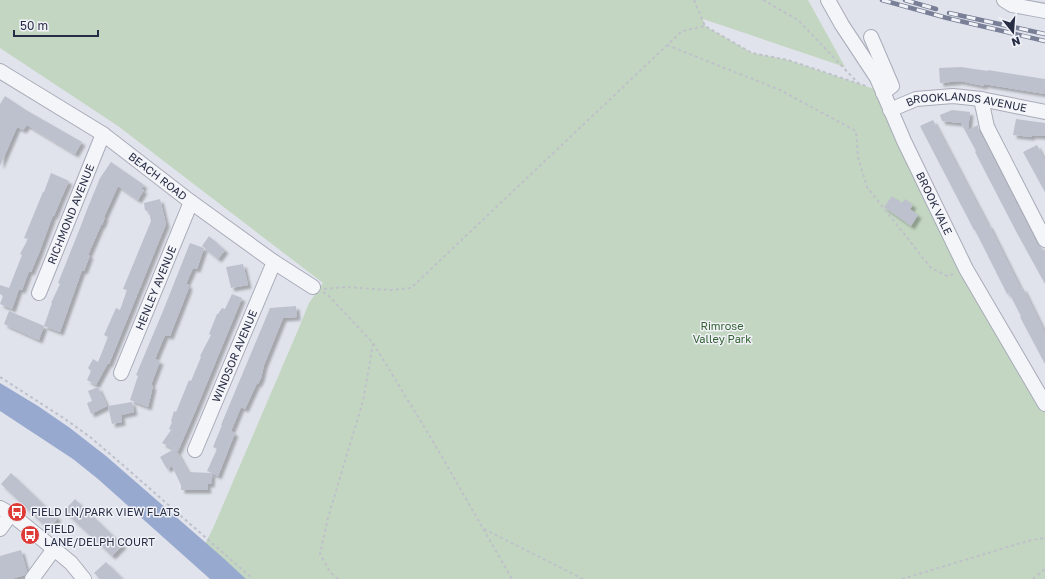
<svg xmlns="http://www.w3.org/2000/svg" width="1045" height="579" viewBox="0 0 1045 579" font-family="'Golos Text',sans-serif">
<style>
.green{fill:#c3d6c1}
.water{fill:#98a9cf}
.building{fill:#bdc1ce;filter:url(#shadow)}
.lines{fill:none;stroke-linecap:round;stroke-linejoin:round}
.minor-casing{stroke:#a8acb9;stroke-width:16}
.path{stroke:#bfc1ca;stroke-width:2;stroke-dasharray:3 3;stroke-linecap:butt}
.minor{stroke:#f4f5f9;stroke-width:14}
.rail-casing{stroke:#787f96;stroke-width:4.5}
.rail{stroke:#f0f2f8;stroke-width:3;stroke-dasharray:9;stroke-linecap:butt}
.labels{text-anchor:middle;stroke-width:3;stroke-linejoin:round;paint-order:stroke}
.street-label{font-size:11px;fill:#272d45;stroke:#f0f2f8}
.park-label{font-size:11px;fill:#346232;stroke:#f0f2f8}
.poi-label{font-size:11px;fill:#272d45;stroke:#f0f2f8;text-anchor:start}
</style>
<defs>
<filter id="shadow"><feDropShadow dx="3.5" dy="3.5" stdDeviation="1" flood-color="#0004"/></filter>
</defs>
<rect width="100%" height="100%" fill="#e0e3eb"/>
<polygon class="green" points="0,0 808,0 845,67 703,19 705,26 752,53 788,60 871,88 883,93 904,141 1045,404 1045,579 229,579 200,554 214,526 298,330 309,303 323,283 118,126 0,48"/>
<polygon class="water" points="0,383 38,406 70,428 106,456 221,556 246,579 210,579 98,479 73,459 0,411"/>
<g class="building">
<polygon points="961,67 988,71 988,70 1013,74 1045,79 1045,94 1008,88 984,84 984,86 960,81 940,83 939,68"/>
<polygon points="5,96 26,110 82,142 75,154 27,125 23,130 17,127 0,166 0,104"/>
<polygon points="952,110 970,112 968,130 978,125 979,131 1037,244 1041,247 1045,254 1045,284 1017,233 975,152 976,151 961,123 942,121 940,115"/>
<polygon points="1016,119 1045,123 1045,136 1031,135 1032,137 1013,135"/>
<polygon points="933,120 988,225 989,225 1021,289 1023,288 1045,333 1045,364 1020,317 1021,316 1009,293 1007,294 975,230 974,230 920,126"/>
<polygon points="1037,145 1045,161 1045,192 1023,152"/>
<polygon points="111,162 144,185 141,189 144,190 138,200 118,186 104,217 105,217 102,225 101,225 88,255 90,255 84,271 82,270 60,332 44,326 52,303 51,303 60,284 58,283 80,228 88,207 100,178"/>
<polygon points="51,173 69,181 61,199 54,216 53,215 39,253 31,272 29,271 22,290 19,289 12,309 0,304 3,296 0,294 0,285 9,288 22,255 20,254 28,239 24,238 43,192 44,192"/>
<polygon points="892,196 902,203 905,199 913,205 910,209 918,215 911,226 884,207"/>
<polygon points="160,199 166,224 109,364 108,363 96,385 87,380 91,371 88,368 93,359 98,362 108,337 104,335 116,308 120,310 127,290 123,289 151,221 149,212 145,210 144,203"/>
<polygon points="209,236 225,250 218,259 202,246"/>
<polygon points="190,243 204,248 197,269 193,268 186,284 189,285 188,290 170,336 165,335 155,359 160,361 151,385 153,386 148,407 130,400 138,376 136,375 163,311"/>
<polygon points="243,264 248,285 231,288 226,267"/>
<polygon points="232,294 242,298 197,407 178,451 176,450 188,472 212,473 207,471 217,449 213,447 222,425 221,425 270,308 296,306 297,317 283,318 264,365 261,378 258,384 257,383 245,409 241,407 231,431 235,433 218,476 212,473 211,484 207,484 208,490 181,490 181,485 172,466 167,469 160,457 174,449 162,443 171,430 169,429 172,422 171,421 174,411 176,412 189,380 191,381 201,357 200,356 211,335 209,334 217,314 218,314 222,308 225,309"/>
<polygon points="9,311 44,326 39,340 4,324"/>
<polygon points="98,387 107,406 91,414 87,403 92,401 88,391"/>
<polygon points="132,402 134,412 121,415 122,422 112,424 108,406"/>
<polygon points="11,473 58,518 48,529 1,484"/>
<polygon points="75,499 123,545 112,556 64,511"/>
<polygon points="21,550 27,572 25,575 11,579 0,579 0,556"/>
<polygon points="106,562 123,579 100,579 94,573"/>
</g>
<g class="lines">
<defs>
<g id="minor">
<path id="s1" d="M828,0l14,25 35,53 27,63 62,128 79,135"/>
<polyline points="1004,0 1012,5 1045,11"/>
<polyline points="871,37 892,86 883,93"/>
<path id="s2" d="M0,71l103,63 88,68 83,60 39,25"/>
<polyline points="981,99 987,127 1045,240"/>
<path id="s3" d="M890,110l26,-11 37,-3 28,3 64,13"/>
<path id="s4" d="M39,293l64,-159"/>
<path id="s5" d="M121,373l70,-171"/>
<path id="s6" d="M195,450l79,-188"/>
<polyline points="0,508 11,514 53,548 71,563 84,579"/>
<polyline points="0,529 11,514"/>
<polyline points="32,579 54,549"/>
</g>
</defs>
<use href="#minor" class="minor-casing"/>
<g class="path">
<polyline points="694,0 705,26"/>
<polyline points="763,0 798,20 858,83"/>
<polyline points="667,45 780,90 856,131 858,157 867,187 931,268 947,276 954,274"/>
<polyline points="324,289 345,287 390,290 411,288 682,31 705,26 752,53 788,60 866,86"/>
<polyline points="323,292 328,295 373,343 434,443 512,579"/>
<polyline points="0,377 65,419 90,437 116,459 253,579"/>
<polyline points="484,529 583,579"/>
<polyline points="338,579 330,572 320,554 328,518 363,401 373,344"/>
<polyline points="902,579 1031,540 1045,538"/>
<polyline points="1033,579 1045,569"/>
</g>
<use href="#minor" class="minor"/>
<defs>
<g id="rail">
<polyline points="882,0 947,18 1045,41"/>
<polyline points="905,0 936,9"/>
<polyline points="949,13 1045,34"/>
</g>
</defs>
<use href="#rail" class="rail-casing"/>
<use href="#rail" class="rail"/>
</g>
<defs>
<symbol id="bus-disc" viewBox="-11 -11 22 22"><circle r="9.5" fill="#de3a38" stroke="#f0f2f8"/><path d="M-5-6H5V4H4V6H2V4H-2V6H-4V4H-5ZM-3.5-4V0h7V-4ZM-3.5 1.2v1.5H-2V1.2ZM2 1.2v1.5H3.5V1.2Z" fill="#fff"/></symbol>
</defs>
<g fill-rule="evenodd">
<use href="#bus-disc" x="6" y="501" width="22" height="22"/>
<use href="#bus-disc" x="19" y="524" width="22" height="22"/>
</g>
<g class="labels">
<g class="street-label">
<text dy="4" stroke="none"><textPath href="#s3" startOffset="79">BROOKLANDS AVENUE</textPath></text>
<text dy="4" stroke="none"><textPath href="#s2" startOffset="190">BEACH ROAD</textPath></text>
<text dy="4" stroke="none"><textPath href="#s1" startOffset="230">BROOK VALE</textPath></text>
<text dy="4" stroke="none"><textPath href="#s4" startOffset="85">RICHMOND AVENUE</textPath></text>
<text dy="4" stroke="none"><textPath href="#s5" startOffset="92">HENLEY AVENUE</textPath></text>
<text dy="4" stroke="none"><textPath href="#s6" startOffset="102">WINDSOR AVENUE</textPath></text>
</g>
<g class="park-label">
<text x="722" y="330">Rimrose<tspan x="722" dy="13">Valley Park</tspan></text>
</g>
<g class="poi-label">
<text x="31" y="516">FIELD LN/PARK VIEW FLATS</text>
<text x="44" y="533">FIELD<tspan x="44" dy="13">LANE/DELPH COURT</tspan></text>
</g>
</g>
<g transform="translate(1013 32) rotate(163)" stroke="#f0f2f8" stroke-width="3" paint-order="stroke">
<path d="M0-3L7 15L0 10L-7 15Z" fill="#272d45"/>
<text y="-6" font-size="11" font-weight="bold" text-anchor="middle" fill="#272d45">N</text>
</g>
<path d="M14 30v6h84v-6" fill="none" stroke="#272d45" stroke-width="2"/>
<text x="20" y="30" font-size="12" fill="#272d45" stroke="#f0f2f8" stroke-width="3" paint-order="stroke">50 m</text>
</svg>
